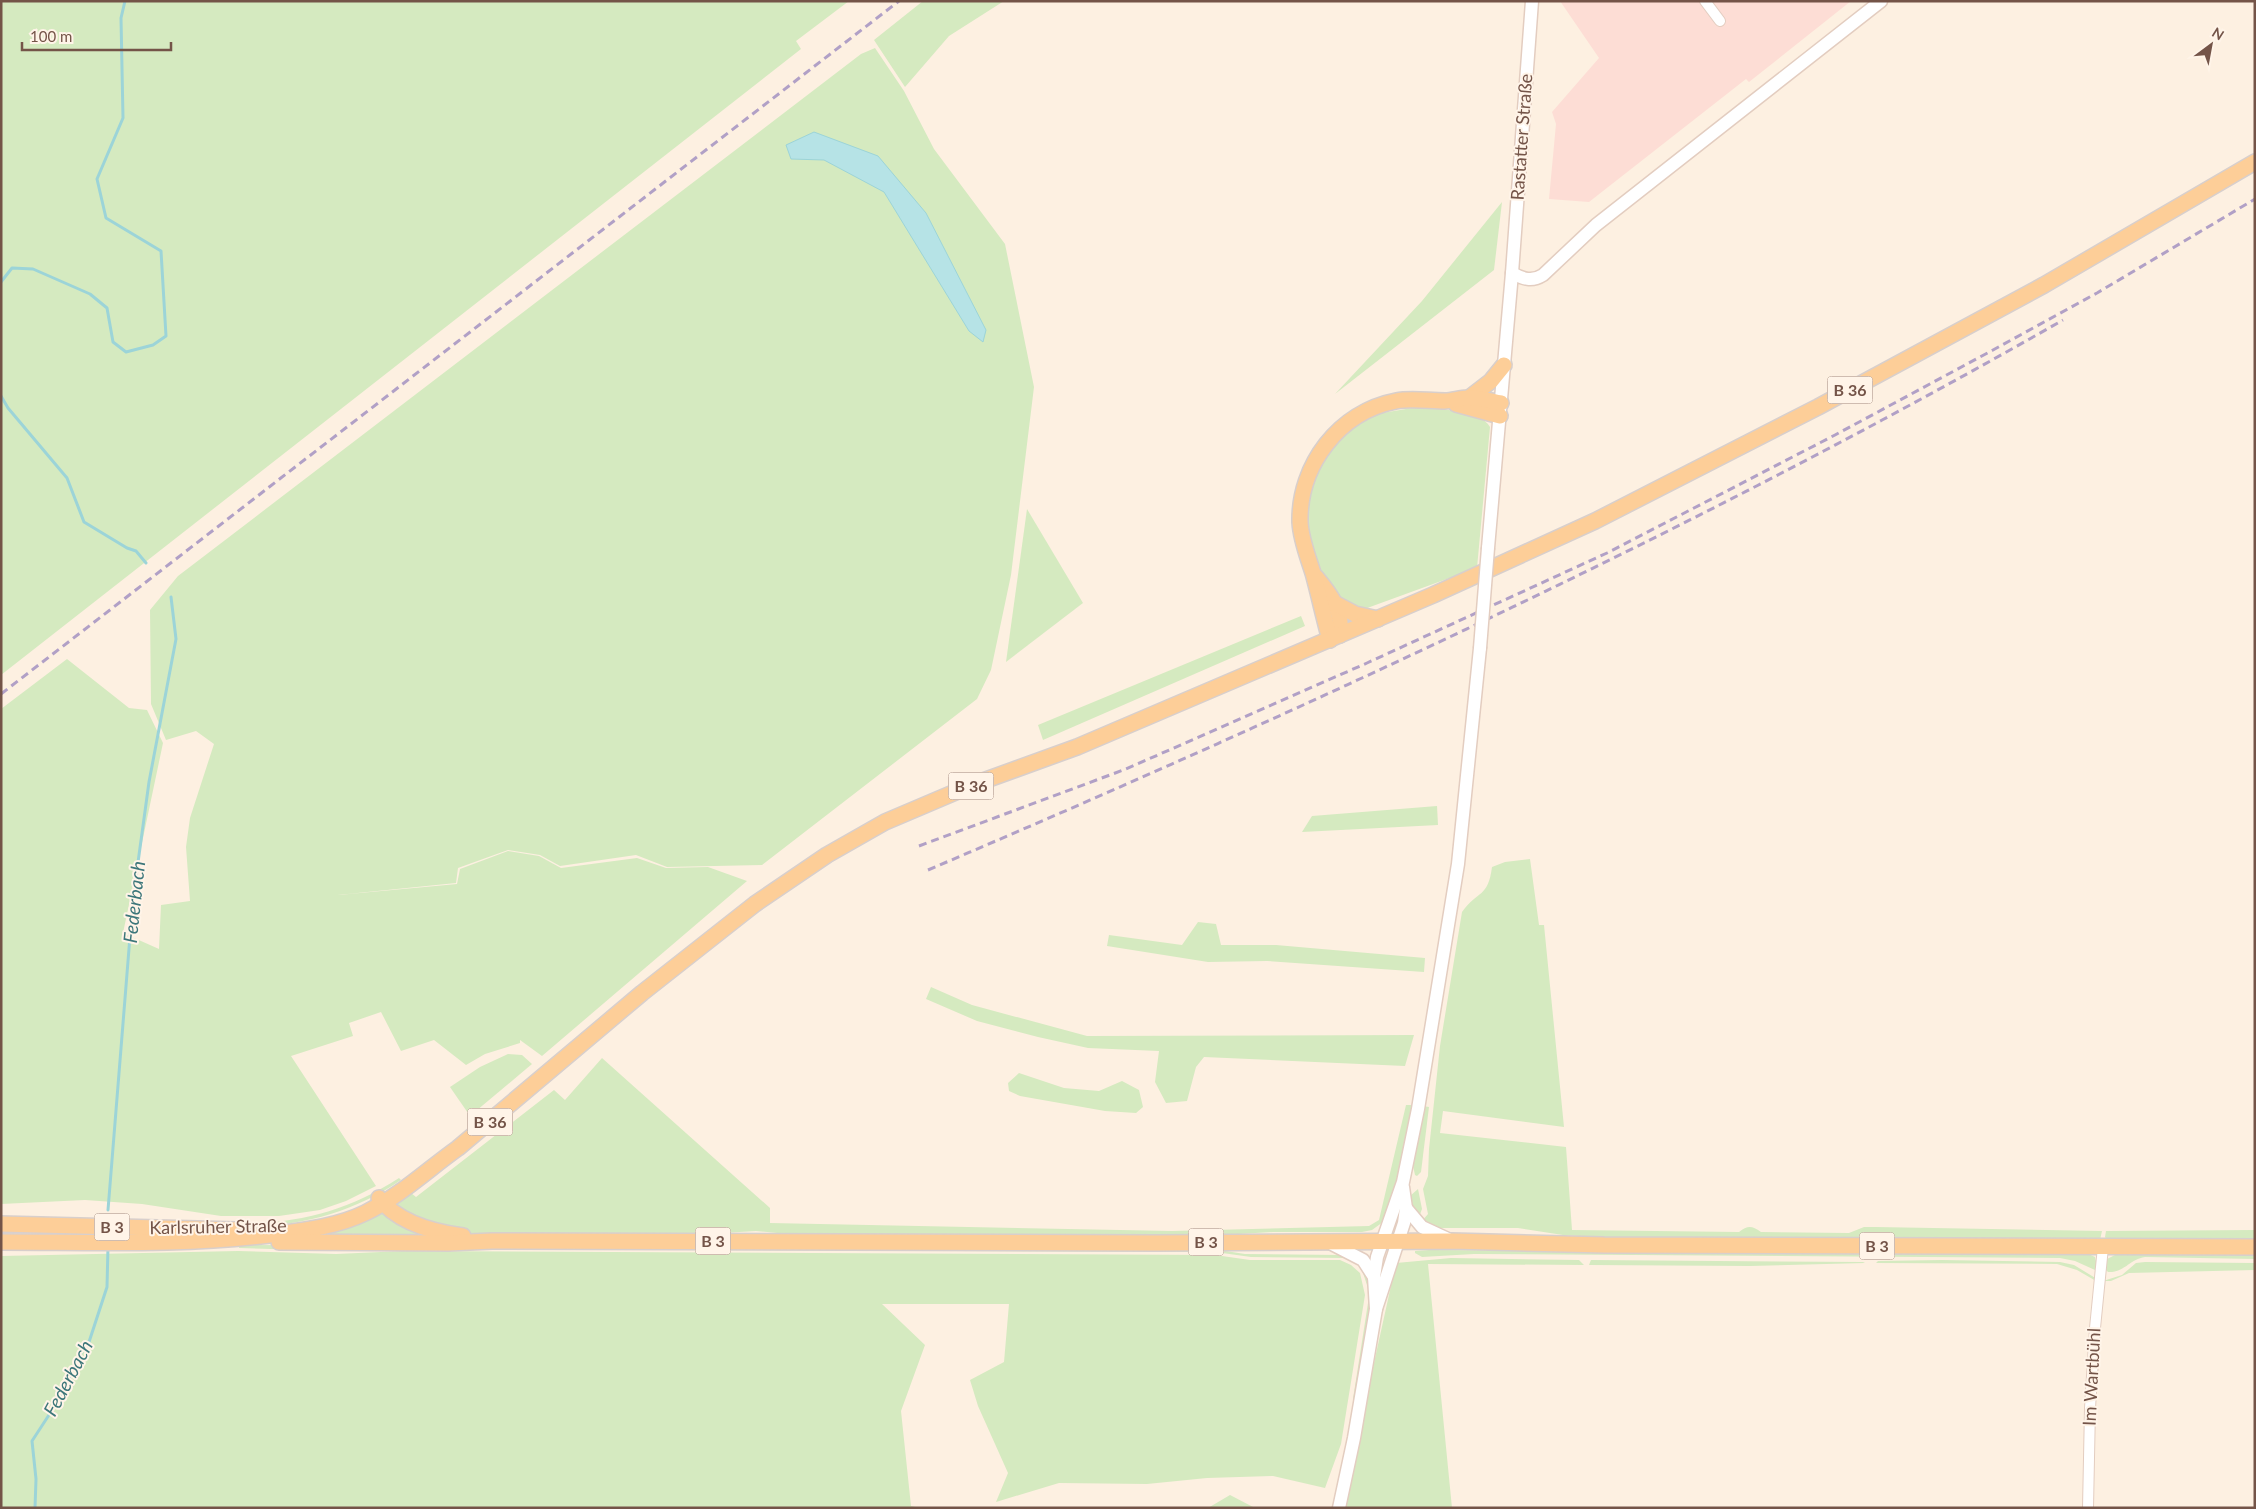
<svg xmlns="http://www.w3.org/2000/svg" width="2256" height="1509" viewBox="0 0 2256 1509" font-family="Lato,sans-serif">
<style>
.commercial{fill:#fdddd5}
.green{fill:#d5eac0}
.water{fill:#b6e3e6;stroke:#9cd4d8}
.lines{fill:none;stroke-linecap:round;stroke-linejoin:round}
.stream{stroke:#9cd4d8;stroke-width:3}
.minor-casing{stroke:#e3cdc0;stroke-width:12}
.tertiary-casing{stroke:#e3cdc0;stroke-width:15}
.primary-casing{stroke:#d8cfcc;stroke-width:18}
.minor{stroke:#fff;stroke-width:10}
.tertiary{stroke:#fff;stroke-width:12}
.primary{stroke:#fdce98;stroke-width:15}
.rail{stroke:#b1a0c6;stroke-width:3;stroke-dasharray:8 5;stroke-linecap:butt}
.tertiary-bridge-casing{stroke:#e3cdc0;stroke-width:15;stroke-linecap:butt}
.tertiary-bridge{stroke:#fff;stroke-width:12}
.labels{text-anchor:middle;stroke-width:4;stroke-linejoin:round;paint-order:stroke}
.shield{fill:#fff4e8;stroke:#9e8478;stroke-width:1}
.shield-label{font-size:16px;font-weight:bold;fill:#745448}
.street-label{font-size:18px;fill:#745448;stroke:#fff4e8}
.water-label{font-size:19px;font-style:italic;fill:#3c767a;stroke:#fff4e8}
</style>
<rect width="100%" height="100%" fill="#fdf0e1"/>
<polygon class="commercial" points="1560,1 1851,1 1749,82 1746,79 1589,202 1549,199 1556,124 1552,112 1599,58"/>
<g class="green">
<polygon points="1,1 849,1 796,41 801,49 1,675"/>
<polygon points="923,1 1004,1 949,36 905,87 874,40"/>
<polygon points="875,48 904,91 934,149 1005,244 1034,387 1011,575 991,670 977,699 762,865 667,867 636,855 560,866 540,855 508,850 458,868 456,883 338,895 457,884 460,869 508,851 539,856 561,868 637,858 666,868 708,867 747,881 542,1056 520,1040 520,1043 485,1054 466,1065 434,1040 401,1051 381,1012 349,1023 353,1036 291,1056 376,1186 346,1201 320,1210 279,1216 221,1216 142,1204 85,1200 1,1204 1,709 67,659 129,708 147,710 163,743 123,933 159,949 161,905 190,901 186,847 190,818 214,744 196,731 166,740 151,704 150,610 178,576 861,54"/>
<polygon points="1502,202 1494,270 1335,394 1422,301"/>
<path d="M1412,408c19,0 68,1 78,19l-13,141 -118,43 -25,-13 -17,-27 -13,-61 11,-39 25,-34 17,-13 19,-10z"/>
<polygon points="1027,509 1083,603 1006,662"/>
<polygon points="1301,616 1305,626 1043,740 1038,725"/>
<polygon points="1437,806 1438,825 1302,832 1312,816"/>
<path d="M1530,859l9,66h5l20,202 -121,-16 -3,22 126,14 6,83 167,2c9,-7 13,-6 22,0l88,1 15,-6h12l226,4 -2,9 -470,-1 -67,-4 -45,-7h-82l-14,-7 6,-7 -5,-25 5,-13 1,-27 11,-103 22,-134c16,-22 26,-14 30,-45l13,-5z"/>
<polygon points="1198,922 1216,924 1221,945 1276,945 1425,958 1424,972 1267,961 1208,962 1107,946 1109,935 1182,945"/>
<polygon points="931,987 972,1005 1087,1036 1414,1035 1405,1066 1204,1057 1196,1067 1187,1101 1166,1103 1155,1082 1159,1051 1088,1048 1038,1037 977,1021 926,999"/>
<polygon points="508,1054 522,1055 532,1064 470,1116 450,1087 480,1067"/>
<polygon points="602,1058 770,1208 770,1223 1172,1231 1369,1226 1379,1220 1406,1105 1414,1105 1393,1194 1383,1222 1372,1230 1362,1232 1273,1232 1206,1236 808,1236 756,1231 690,1235 492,1235 470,1234 425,1225 396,1205 411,1193 416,1197 554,1090 565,1100"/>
<polygon points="1019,1073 1064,1088 1099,1091 1122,1081 1139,1090 1143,1107 1136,1113 1105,1111 1020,1096 1009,1091 1008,1083"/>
<polygon points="1423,1106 1429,1107 1421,1172 1417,1176 1415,1175 1413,1166"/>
<path d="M399,1178l2,2c-48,33 -103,47 -161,47v-3c60,-1 108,-13 159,-46z"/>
<polygon points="1418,1189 1422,1209 1419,1217 1411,1204 1410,1196"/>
<polygon points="381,1213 435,1236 317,1238 358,1225"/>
<polygon points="2255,1230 2255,1241 2107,1240 2105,1237 2106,1231"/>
<polygon points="239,1245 1219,1250 1245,1254 1340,1255 1347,1258 1251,1257 1215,1252 403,1249 336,1251 239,1248"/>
<polygon points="1429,1250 2086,1253 2095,1257 2098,1269 2095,1270 2075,1261 2060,1258 1474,1254 1422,1257 1415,1253 1415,1251"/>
<polygon points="238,1251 336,1254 403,1251 1215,1255 1250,1260 1340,1260 1351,1265 1360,1273 1365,1295 1341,1444 1325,1488 1273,1476 1207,1478 1147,1484 1059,1483 996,1502 1008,1473 978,1406 970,1380 1004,1362 1009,1304 882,1304 925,1345 901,1411 911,1506 920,1508 1,1508 1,1256"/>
<path d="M2119,1253h136v6l-110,-2c-15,2 -21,16 -37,15l-3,-3 2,-10z"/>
<polygon points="1451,1258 1579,1260 1584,1265 1428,1264 1452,1508 1342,1508 1396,1263"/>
<polygon points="1591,1260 1863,1262 1865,1263 1750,1266 1589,1265"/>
<polygon points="1942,1260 2060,1262 2074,1265 2097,1279 2096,1281 2077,1270 2057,1264 1876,1263 1878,1261"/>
<polygon points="2145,1262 2255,1263 2255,1270 2129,1273 2111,1281 2103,1281 2122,1275 2136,1263"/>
<polygon points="1361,1267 1364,1269 1370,1285 1370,1306 1356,1399 1353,1399 1368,1303 1368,1288"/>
<polygon points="1230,1495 1255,1508 1208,1508"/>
</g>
<polygon class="water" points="814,132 878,156 926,213 986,330 983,342 969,331 884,192 824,160 791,159 786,145"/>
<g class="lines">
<g class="stream">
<polyline points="1,282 12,268 33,269 90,294 107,308 113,342 126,352 153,345 166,336 161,251 106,218 97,179 123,118 121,18 125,1"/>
<polyline points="1,396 8,408 67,478 84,522 127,548 136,551 146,563"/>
<polyline points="108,1210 133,899 149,782 176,639 171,597"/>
<polyline points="35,1508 36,1479 32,1441 62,1395 78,1357 89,1342 107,1287 108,1247"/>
</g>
<defs>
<g id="minor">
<polyline points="1705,1 1720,21"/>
<polyline points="2088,1508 2090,1408 2095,1328 2103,1247"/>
</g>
<g id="tertiary">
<path d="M1512,273c11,6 20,9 31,2l53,-50 285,-224"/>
<polyline points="1488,548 1512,273 1532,1"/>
<polyline points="1406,1208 1422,1227 1450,1240"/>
<polyline points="1328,1242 1363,1260 1374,1277"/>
<polyline points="1376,1309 1374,1277 1377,1257 1403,1182 1418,1109 1458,864 1480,648"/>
<polyline points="1339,1508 1354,1438 1376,1309 1404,1223 1406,1208 1403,1187"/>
</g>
<g id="primary">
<polyline points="1469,398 1491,381 1504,365"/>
<polyline points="1456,404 1500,416"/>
<path d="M1316,577c15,18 27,34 24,58"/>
<polyline points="1336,604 1355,614 1378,619"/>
<path d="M1330,640c-6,-22 -11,-45 -17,-67 -5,-16 -12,-33 -13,-51 -1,-57 39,-110 96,-121 16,-3 32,0 49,0 7,0 15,-3 22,-3 11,-1 23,3 34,5"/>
<path d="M379,1198c19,25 54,34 84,38"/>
<polyline points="1,1224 237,1230"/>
<path d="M1,1242c92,0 185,4 276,-8 30,-4 61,-8 88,-21 35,-17 62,-43 93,-65l184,-155 113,-89 72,-49 58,-33 87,-37 105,-38 356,-152 162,-74 223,-114 226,-122 211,-123"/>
<polyline points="279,1242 448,1243 492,1241 1156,1243 1452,1241 1604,1245 2255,1247"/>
</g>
</defs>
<use href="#minor" class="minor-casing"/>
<use href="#tertiary" class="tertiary-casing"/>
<use href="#primary" class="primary-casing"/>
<use href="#minor" class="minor"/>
<use href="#tertiary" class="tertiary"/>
<use href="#primary" class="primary"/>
<g class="rail">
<polyline points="1,694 899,1"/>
<polyline points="919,846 1126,769 1367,663 1607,553 1835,435 1993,350 2097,293 2255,199"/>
<path d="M928,870c387,-165 769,-341 1135,-550"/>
</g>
<defs>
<polyline id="tertiary-bridge" points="1480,648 1488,548"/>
</defs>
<use href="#tertiary-bridge" class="tertiary-bridge-casing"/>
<use href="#tertiary-bridge" class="tertiary-bridge"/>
</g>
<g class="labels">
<g class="shield">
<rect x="1827.5" y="376.5" width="45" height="27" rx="4"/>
<rect x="948.5" y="772.5" width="45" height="27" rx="4"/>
<rect x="467.5" y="1108.5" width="45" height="27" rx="4"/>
<rect x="94.5" y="1213.5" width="35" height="27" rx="4"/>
<rect x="695.5" y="1227.5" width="35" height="27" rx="4"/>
<rect x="1188.5" y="1228.5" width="35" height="27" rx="4"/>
<rect x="1859.5" y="1232.5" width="35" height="27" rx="4"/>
</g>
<g class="shield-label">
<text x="1850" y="396">B 36</text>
<text x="971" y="792">B 36</text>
<text x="490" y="1128">B 36</text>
<text x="112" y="1233">B 3</text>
<text x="713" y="1247">B 3</text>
<text x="1206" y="1248">B 3</text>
<text x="1877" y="1252">B 3</text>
</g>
<g class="street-label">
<text transform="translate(1522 137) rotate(-86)" y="6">Rastatter Straße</text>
<text transform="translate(218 1227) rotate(-1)" y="6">Karlsruher Straße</text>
<text transform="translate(2092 1377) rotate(-87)" y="6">Im Wartbühl</text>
</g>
<g class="water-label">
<text transform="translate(134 902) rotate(-84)" y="7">Federbach</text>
<text transform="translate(68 1378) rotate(-62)" y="7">Federbach</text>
</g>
</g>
<rect width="2256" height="1509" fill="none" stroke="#745448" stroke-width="5"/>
<g transform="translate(2211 45) rotate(32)" stroke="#fff4e8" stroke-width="4" paint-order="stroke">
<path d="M0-4L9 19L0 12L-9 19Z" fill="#745448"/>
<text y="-8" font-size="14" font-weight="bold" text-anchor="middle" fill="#745448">N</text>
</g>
<path d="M22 42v8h149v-8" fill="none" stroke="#745448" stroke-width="2.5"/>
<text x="30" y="42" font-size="15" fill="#745448" stroke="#fff4e8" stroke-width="4" paint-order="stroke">100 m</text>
</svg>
